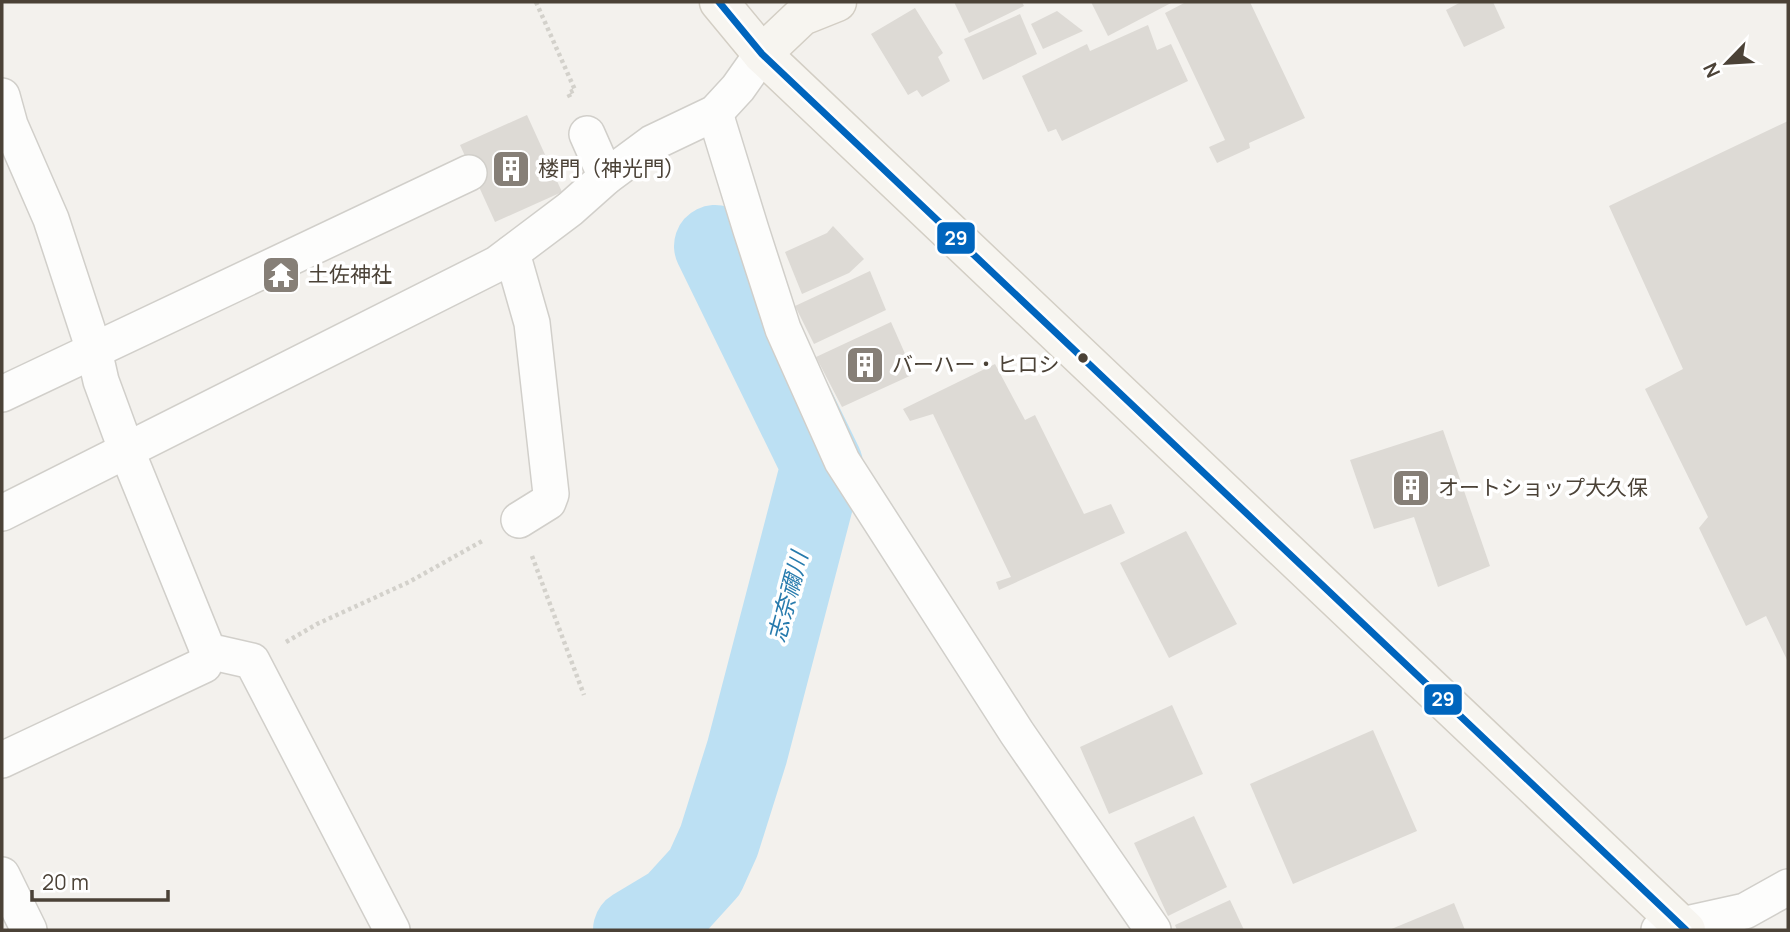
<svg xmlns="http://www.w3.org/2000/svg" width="1790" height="932" viewBox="0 0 1790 932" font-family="Manrope,'Noto Sans JP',sans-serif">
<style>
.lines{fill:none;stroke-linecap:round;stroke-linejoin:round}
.river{stroke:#bce0f3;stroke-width:82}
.building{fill:#dddad5}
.street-casing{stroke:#d1cfca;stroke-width:38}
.secondary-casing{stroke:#d3cec4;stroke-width:41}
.path{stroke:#d3d1cb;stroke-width:4.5;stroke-dasharray:3.5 3.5;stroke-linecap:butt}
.street{stroke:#fdfdfc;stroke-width:35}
.secondary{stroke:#f7f5f0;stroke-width:38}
.bus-1-casing{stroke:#fff;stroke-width:12}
.bus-1{stroke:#0065bd;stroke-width:7}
.bus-dot{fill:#4b4237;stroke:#fff;stroke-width:2.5}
.labels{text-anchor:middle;stroke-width:7;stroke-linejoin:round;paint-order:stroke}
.poi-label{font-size:21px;fill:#4b4237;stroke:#fff;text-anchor:start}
.water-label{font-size:23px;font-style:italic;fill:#277bad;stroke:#fff}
.line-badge{stroke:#fff;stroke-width:2.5}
.badge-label{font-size:19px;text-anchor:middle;font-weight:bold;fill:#fff}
</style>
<rect width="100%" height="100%" fill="#f3f1ed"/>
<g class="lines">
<polyline class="river" points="634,930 674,906 705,872 719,841 747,752 822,465 715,246"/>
</g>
<g class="building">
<polygon points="954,2 1022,2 1024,6 969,33"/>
<polygon points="1091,2 1173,2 1108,36"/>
<polygon points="1186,2 1250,2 1305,118 1249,143 1250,148 1217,163 1209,147 1225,140 1165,13"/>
<polygon points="1461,2 1493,2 1505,28 1464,47 1446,10"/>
<polygon points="915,8 943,53 938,57 950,81 922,97 917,90 908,95 871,34"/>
<polygon points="1057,11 1083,31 1043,49 1031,24"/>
<polygon points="1020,14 1037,54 983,80 964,39"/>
<polygon points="1148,25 1157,50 1171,44 1188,81 1062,141 1056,129 1048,132 1022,76 1087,44 1090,51"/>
<polygon points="527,115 562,192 495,222 460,145"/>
<polygon points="1788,121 1788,662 1766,616 1746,626 1699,528 1708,517 1645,389 1683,369 1609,206"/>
<polygon points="833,226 864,259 849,273 802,294 785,252 827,233"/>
<polygon points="870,271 886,310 814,344 795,306"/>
<polygon points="891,322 914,374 842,407 816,357"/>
<polygon points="995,364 1025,420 1035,415 1084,514 1111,504 1125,533 999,590 996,582 1011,577 933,414 910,421 903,409"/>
<polygon points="1443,430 1490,566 1438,587 1414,517 1374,529 1350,460"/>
<polygon points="1186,531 1237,624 1169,658 1120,563"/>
<polygon points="1172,705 1203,774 1109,814 1080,747"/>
<polygon points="1373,730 1417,831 1293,884 1250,784"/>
<polygon points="1194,816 1227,887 1168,916 1134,843"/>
<polygon points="1230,900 1244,930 1177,930 1175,925"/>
<polygon points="1454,903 1465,930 1389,930"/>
</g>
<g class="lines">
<defs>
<g id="street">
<polyline points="2,96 10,125 51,219 94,350 101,381 126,449 208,651 252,661 392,930"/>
<polyline points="715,113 751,230 783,329 842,461 1017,733 1153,930"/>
<polyline points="587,134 606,177"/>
<polyline points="512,253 532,323 551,494 548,502 519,520"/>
<polyline points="2,394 469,173"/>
<polyline points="2,513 497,264 570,209 606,177 652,143 715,113 738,88 762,54"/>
<polyline points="2,760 204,665 208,651"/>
<polyline points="2,875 29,930"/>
<polyline points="1659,930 1745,911 1788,887"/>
</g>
<g id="secondary">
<polyline points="719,2 762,54 1686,930"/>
<polyline points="762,54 802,16 837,2"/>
</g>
</defs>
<use href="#street" class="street-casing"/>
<use href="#secondary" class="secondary-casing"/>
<g class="path">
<polyline points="536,2 575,90 568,93 571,99"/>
<polyline points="532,556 584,695"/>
<polyline points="286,642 317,624 409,582 484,540"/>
</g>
<use href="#street" class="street"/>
<use href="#secondary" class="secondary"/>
<defs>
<polyline id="bus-1" points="719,2 762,54 1686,930"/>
</defs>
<use href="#bus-1" class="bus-1-casing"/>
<use href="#bus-1" class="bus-1"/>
</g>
<defs>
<symbol id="building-square" viewBox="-11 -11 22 22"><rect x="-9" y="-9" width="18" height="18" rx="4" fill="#867f77" stroke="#fff"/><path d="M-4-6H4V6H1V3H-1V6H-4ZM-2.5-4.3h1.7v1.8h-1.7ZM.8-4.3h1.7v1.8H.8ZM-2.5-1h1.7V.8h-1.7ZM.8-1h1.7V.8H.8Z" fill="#fff"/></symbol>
<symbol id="temple-square" viewBox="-11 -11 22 22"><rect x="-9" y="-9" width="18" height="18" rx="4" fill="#867f77" stroke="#fff"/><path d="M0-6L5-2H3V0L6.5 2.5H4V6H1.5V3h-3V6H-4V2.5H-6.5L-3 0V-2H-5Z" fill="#fff"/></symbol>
</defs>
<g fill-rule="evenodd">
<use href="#building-square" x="489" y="147" width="44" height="44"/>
<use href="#temple-square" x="259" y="253" width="44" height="44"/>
<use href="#building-square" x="843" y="343" width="44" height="44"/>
<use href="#building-square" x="1389" y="466" width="44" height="44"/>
</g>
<circle class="bus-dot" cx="1083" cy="358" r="6"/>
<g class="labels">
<g class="poi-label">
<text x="538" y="176">楼門（神光門）</text>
<text x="308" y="282">土佐神社</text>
<text x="892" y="372">バーハー・ヒロシ</text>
<text x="1438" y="495">オートショップ大久保</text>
</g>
<g class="water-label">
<text transform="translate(788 597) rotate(-75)" y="8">志奈禰川</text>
</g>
</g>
<g class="line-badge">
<rect x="936" y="221" width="40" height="34" rx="7" fill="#0065bd"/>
<rect x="1423" y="683" width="40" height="33" rx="7" fill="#0065bd"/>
</g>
<g class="badge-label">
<text x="956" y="245">29</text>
<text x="1443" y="706">29</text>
</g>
<rect width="1790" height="932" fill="none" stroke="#4b4237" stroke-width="7"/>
<g transform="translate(1727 63) rotate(245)" stroke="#ffffff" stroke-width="5" paint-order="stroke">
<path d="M0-5L12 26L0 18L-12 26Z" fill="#4b4237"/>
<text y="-10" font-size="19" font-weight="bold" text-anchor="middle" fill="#4b4237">N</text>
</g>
<path d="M32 890v10h136v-10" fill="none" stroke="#4b4237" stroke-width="3.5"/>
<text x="42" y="890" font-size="21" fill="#4b4237" stroke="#ffffff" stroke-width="5" paint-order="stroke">20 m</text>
</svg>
